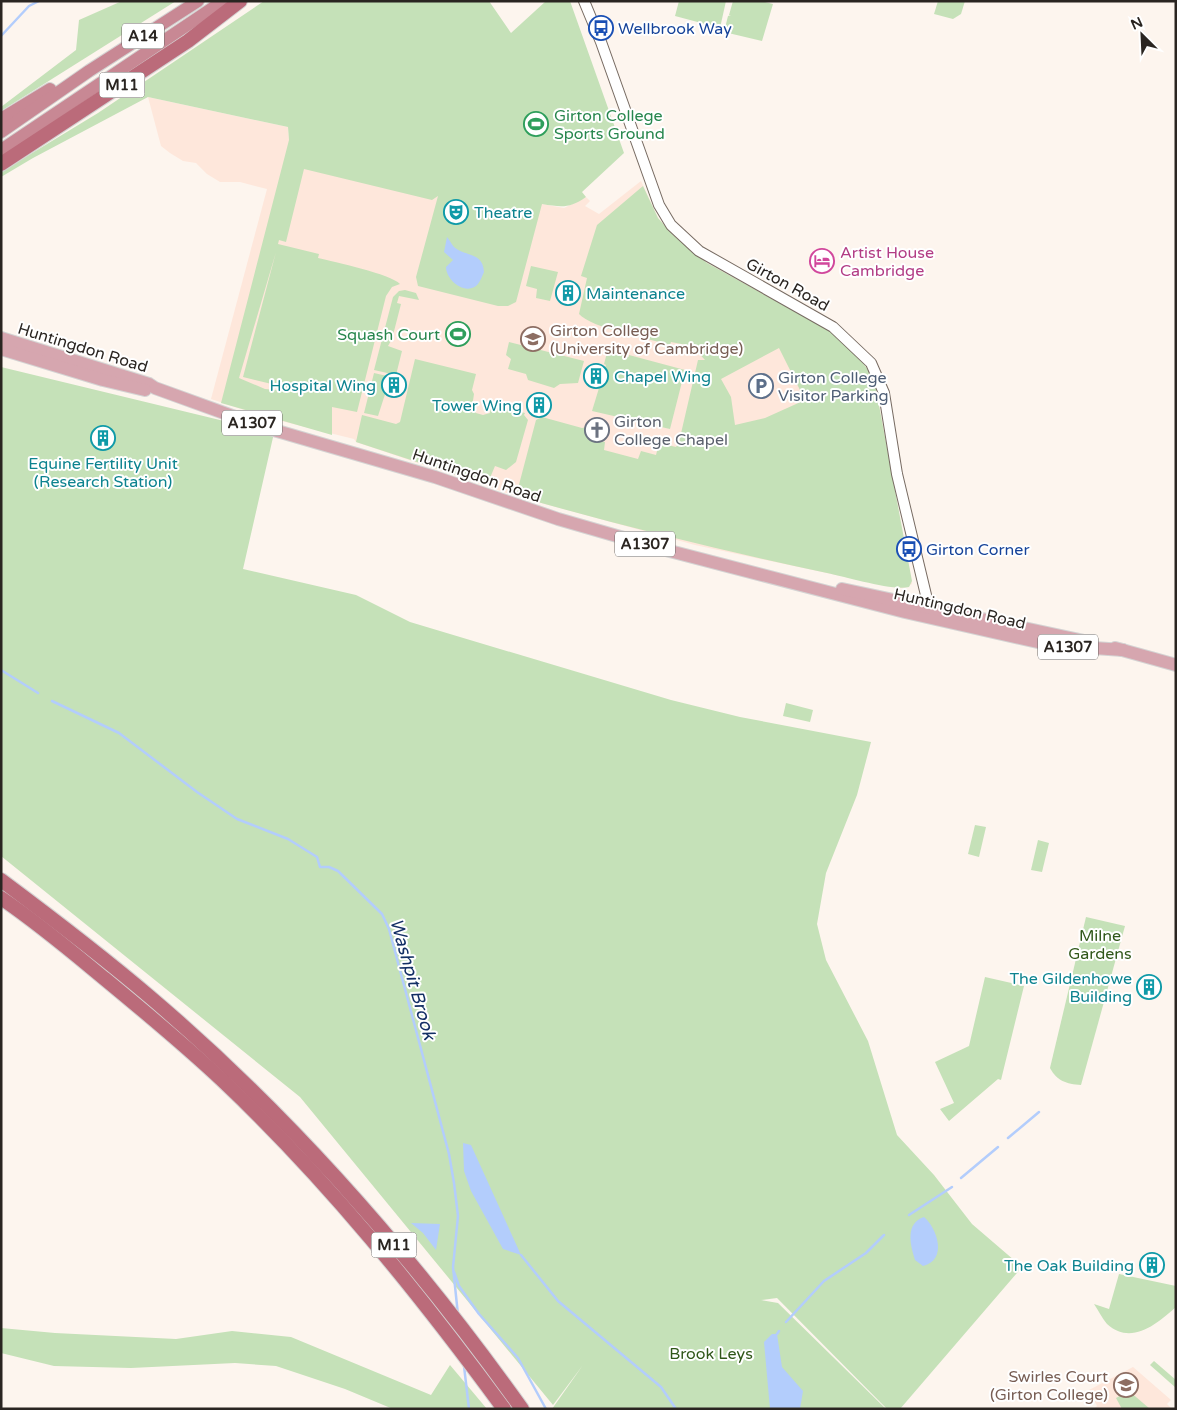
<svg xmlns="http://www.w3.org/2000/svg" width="1177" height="1410" viewBox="0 0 1177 1410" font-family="'Varela Round',sans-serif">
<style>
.education{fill:#fee7db}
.green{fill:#c5e1b8;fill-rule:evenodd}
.water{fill:#b3cdfc}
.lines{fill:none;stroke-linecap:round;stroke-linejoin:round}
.stream{stroke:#b3cdfc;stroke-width:2.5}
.tertiary-casing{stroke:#776b62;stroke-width:12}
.primary-casing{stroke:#d4d3d3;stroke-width:14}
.trunk-casing{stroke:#d4d3d3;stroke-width:14}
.motorway-casing{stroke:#d4d3d3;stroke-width:16}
.tertiary{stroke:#fff;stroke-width:10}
.primary{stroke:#d6a6af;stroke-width:12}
.trunk{stroke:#c88894;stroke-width:12}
.motorway{stroke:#bb6b7a;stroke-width:14}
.labels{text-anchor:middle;stroke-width:4;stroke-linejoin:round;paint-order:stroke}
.shield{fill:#fff;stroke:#6a6664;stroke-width:1}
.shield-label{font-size:15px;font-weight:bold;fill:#2a2521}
.transit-label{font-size:16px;fill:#164399;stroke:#fff;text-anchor:start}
.leisure-label{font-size:16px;fill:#27864d;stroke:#fff;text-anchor:start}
.culture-label{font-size:16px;fill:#0d838f;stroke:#fff;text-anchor:end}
.hotel-label{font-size:16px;fill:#b23c85;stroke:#fff;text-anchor:start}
.street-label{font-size:16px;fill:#2a2521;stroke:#fff}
.education-label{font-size:16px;fill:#785e54;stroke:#fff;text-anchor:start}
.service-label{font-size:16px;fill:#4e5e75;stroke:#fff;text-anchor:start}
.worship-label{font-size:16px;fill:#5b616d;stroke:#fff;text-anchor:start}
.park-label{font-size:16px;fill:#305719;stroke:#fff}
.water-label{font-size:18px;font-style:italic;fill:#132f65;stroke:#fff}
</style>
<rect width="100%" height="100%" fill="#fdf5ee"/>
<g class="education">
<polygon points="148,97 288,127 289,140 542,204 564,208 586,197 590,201 585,206 599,214 641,181 658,218 673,235 707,263 828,330 866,367 875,384 912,584 904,588 874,583 695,545 516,496 356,442 354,439 269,418 211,399 267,189 240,182 220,182 207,174 196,163 183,161 170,153 161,146"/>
<polygon points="1133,1367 1171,1400 1167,1404 1172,1409 1094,1409 1097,1406 1089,1390"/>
</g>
<g class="green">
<polygon points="122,1 176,1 1,111 1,107 76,50 79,20"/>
<path d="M264,1h225l22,32 35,-32h24l54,152 -42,39 4,5c-17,12 -25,10 -44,7l-26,98 -8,4h-10l-80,-20 -2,-9 22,-81 -6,4 -128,-31 -18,73 -7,-2 -1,4 41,10 -1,4c16,4 73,16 82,26l-8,3 -6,9 -29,116 -25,-5v28l-111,-32 68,-263 -1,-13 -140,-30 -115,61 -32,19v-5l97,-59zM276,252l-33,125 41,10 1,4 -20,-2 -26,-11z"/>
<polygon points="679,1 726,1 720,28 675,16"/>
<polygon points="733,1 761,1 773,4 762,41 724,32 728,16 731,15 729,15"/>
<polygon points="938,1 965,1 961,14 953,19 934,14"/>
<path d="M643,186l15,32 15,17 34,28 121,67 23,18 15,19 9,17 37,197 -3,6c-17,4 -62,-10 -82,-14 -105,-22 -208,-48 -311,-77l20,-76 6,-3 40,11 10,-2 -2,12 15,4 -1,8 34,9 3,-8 15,4 3,-12 17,4 3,-5 19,-82h7l-13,-14 -21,-4 -1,3c-20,-6 -79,-17 -91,-31l8,-36 -6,-2 16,-51zM779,348l26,52 -40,18 -30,7 -4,-28 -10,-18z"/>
<polygon points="531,266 558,272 550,301 536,298 537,289 526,286"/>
<polygon points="405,290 416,293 419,300 399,296 397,303 401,304 392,339 388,346 402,351 396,375 374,370 393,297 399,291"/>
<polygon points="509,342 584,361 578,383 560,384 554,388 528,380 526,374 508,369 511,359 506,355"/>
<polygon points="608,349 629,357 629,355 685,370 670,429 592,411 606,365 604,364"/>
<polygon points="415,359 476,374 472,390 474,394 472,407 476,413 483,415 490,413 491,404 525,413 524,415 528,420 516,462 506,470 495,466 487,485 356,442 362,415 396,424 400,422"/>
<polygon points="1,367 274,433 243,569 356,595 410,622 671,700 740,717 871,742 857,795 826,873 817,924 826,960 868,1041 897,1135 934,1175 972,1224 1022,1267 900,1409 887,1409 777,1298 761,1300 778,1303 886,1409 552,1409 583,1365 553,1405 300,1097 1,856"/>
<polygon points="374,373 387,376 385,384 388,385 378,416 364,413"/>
<polygon points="786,703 813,710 810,722 783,716"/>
<polygon points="975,825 986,827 979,857 968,854"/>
<polygon points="1038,840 1049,843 1042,872 1031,870"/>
<path d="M1086,917l39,9 -44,159c-15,-1 -24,-4 -31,-17z"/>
<polygon points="985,977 1024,986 1001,1080 998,1079 949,1121 940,1109 954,1103 935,1062 969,1046"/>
<path d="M1119,1274l57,12v21c-19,17 -45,39 -69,17 -5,-6 -9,-14 -13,-20l15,5z"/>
<polygon points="1,1328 55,1333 176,1339 232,1331 291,1337 431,1395 450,1365 487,1409 393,1409 345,1389 276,1366 235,1363 131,1368 54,1366 1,1353"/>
<polygon points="1154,1361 1176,1380 1176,1388 1150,1365"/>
<polygon points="1129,1391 1150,1409 1122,1409 1116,1398"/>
</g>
<g class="water">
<path d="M447,237c3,3 4,7 7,10 12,10 29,5 30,25 -2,4 -4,11 -8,14 -13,9 -30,-7 -30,-19l7,-7 -9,-8z"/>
<polygon points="463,1143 471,1145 521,1255 503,1249 471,1191 464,1171"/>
<path d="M924,1217c13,11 24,43 -1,49l-8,-6c-5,-15 -10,-37 9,-43z"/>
<polygon points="411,1223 440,1224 436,1250 423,1233"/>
<polygon points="772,1334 777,1334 782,1367 803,1391 800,1409 770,1409 764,1342"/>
</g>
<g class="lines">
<g class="stream">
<polyline points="1,36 29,6 39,1"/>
<polyline points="1,670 38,693"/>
<polyline points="52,701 119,733 197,792 237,819 288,839 317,857 320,867 329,867 338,871 382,914 389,929 449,1154 454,1183 458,1216 453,1267 458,1315"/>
<polyline points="1008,1138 1039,1112"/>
<polyline points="961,1178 998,1147"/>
<polyline points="909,1215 952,1187"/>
<polyline points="521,1255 558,1301 661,1387 676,1409"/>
<polyline points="454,1272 459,1286 479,1314 518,1358 546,1409"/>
<polyline points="786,1322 824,1281 866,1253 884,1235"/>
<polyline points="777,1334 779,1331"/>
<polyline points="464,1366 469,1409"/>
</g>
<defs>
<polyline id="tertiary" points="584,1 601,42 659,205 671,225 699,251 833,327 871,363 884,393 897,474 926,595 923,612"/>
<g id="primary">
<polyline points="1,338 149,384 155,388 260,426 435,477 558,519 662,549 905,612 1051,645 1123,650"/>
<polyline points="1,349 103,380 145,390"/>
<polyline points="842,589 1089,642"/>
<polyline points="1115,648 1176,665"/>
</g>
<g id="trunk">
<polyline points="1,119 50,89"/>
<polyline points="1,132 89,71 198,1"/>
<polyline points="1,150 223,1"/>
</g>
<g id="motorway">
<polyline points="1,164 188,41 240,1"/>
<path d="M1,880c51,38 101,76 149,117 141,120 265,262 372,412"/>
<path d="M1,898c37,25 70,53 104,81 40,33 80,66 117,101 105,99 197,213 282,329"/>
</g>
</defs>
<use href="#tertiary" class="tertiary-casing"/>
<use href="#primary" class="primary-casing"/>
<use href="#trunk" class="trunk-casing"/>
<use href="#motorway" class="motorway-casing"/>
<use href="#tertiary" class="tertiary"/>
<use href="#primary" class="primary"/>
<use href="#trunk" class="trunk"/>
<use href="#motorway" class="motorway"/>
</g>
<defs>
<symbol id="bus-ring" viewBox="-11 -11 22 22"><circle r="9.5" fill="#fff" stroke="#1a4fb4" stroke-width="1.5"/><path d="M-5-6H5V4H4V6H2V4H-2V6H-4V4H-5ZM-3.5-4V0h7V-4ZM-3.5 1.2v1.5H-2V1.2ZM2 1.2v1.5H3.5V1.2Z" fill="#1a4fb4"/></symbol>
<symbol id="stadium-ring" viewBox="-11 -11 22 22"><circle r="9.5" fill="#fff" stroke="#2e9e5b" stroke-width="1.5"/><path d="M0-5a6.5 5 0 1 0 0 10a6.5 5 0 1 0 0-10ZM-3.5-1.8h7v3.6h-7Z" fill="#2e9e5b"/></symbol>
<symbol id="theatre-ring" viewBox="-11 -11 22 22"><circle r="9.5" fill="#fff" stroke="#0f9aa8" stroke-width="1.5"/><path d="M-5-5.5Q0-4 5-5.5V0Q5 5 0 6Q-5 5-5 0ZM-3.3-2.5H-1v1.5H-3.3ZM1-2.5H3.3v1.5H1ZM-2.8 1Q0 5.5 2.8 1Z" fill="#0f9aa8"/></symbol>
<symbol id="hotel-ring" viewBox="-11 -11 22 22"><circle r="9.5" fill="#fff" stroke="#d1479c" stroke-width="1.5"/><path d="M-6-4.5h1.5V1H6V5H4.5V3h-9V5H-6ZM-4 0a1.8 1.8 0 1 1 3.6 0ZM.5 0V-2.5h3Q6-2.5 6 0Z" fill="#d1479c"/></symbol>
<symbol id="building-ring" viewBox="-11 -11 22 22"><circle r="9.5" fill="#fff" stroke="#0f9aa8" stroke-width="1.5"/><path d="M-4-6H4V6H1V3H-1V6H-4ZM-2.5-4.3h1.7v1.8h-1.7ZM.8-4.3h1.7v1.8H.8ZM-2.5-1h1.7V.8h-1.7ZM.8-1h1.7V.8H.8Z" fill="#0f9aa8"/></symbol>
<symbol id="university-ring" viewBox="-11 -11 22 22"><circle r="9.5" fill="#fff" stroke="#8d6e63" stroke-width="1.5"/><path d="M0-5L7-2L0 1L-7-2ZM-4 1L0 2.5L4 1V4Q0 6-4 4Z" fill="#8d6e63"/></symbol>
<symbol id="parking-ring" viewBox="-11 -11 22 22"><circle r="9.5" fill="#fff" stroke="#5c6f8a" stroke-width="1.5"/><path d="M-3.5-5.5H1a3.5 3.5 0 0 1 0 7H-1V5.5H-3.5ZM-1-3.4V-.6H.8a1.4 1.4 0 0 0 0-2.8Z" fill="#5c6f8a"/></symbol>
<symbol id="church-ring" viewBox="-11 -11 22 22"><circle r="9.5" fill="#fff" stroke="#6b7280" stroke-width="1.5"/><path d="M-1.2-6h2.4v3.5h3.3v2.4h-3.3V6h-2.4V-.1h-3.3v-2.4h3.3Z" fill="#6b7280"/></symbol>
</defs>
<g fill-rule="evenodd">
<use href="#bus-ring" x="587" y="14" width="28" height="28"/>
<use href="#stadium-ring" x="522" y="110" width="28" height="28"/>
<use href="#theatre-ring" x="442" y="198" width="28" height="28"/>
<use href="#hotel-ring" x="808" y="247" width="28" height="28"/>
<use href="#building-ring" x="554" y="279" width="28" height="28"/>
<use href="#stadium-ring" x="444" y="320" width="28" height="28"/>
<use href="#university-ring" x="519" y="325" width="28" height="28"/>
<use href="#building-ring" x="582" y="362" width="28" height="28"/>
<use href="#building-ring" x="380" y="371" width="28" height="28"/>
<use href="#parking-ring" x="747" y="372" width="28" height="28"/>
<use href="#building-ring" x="525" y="391" width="28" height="28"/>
<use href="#church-ring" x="583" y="416" width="28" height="28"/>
<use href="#building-ring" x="89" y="424" width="28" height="28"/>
<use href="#bus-ring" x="895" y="535" width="28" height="28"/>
<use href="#building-ring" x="1135" y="973" width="28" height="28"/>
<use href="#building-ring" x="1138" y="1251" width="28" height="28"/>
<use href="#university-ring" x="1112" y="1371" width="28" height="28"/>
</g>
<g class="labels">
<g class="shield">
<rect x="122" y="23.5" width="42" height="25" rx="4"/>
<rect x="99.5" y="72.5" width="45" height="25" rx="4"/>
<rect x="222" y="410.5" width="60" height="25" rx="4"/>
<rect x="615" y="531.5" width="60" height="25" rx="4"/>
<rect x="1038" y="634.5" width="60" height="25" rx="4"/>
<rect x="371.5" y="1232.5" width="45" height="25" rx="4"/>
</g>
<g class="shield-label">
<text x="143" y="41">A14</text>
<text x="122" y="90">M11</text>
<text x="252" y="428">A1307</text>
<text x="645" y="549">A1307</text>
<text x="1068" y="652">A1307</text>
<text x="394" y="1250">M11</text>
</g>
<g class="transit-label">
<text x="618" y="34">Wellbrook Way</text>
<text x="926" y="555">Girton Corner</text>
</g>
<g class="leisure-label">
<text x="554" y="121">Girton College<tspan x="554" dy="18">Sports Ground</tspan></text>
<text x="440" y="340" text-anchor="end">Squash Court</text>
</g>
<g class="culture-label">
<text x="474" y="218" text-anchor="start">Theatre</text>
<text x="586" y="299" text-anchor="start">Maintenance</text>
<text x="614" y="382" text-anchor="start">Chapel Wing</text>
<text x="376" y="391">Hospital Wing</text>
<text x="522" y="411">Tower Wing</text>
<text x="103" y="469" text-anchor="middle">Equine Fertility Unit<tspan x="103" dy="18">(Research Station)</tspan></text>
<text x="1132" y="984">The Gildenhowe<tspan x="1132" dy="18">Building</tspan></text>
<text x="1134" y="1271">The Oak Building</text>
</g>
<g class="hotel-label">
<text x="840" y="258">Artist House<tspan x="840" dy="18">Cambridge</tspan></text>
</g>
<g class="street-label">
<text transform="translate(788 284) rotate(29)" y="6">Girton Road</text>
<text transform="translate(83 347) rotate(17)" y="6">Huntingdon Road</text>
<text transform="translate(477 475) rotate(19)" y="6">Huntingdon Road</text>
<text transform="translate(960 608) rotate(13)" y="6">Huntingdon Road</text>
</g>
<g class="education-label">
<text x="550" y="336">Girton College<tspan x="550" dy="18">(University of Cambridge)</tspan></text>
<text x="1108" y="1382" text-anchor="end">Swirles Court<tspan x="1108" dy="18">(Girton College)</tspan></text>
</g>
<g class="service-label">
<text x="778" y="383">Girton College<tspan x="778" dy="18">Visitor Parking</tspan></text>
</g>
<g class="worship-label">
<text x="614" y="427">Girton<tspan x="614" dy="18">College Chapel</tspan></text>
</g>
<g class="park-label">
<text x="1100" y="941">Milne<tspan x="1100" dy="18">Gardens</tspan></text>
<text x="711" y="1359">Brook Leys</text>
</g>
<g class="water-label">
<text transform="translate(413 979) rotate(74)" y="6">Washpit Brook</text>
</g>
</g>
<rect width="1177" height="1410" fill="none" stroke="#2a2521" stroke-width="5"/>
<g transform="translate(1142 35) rotate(336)" stroke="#ffffff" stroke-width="4" paint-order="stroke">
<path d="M0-4L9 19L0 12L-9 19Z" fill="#2a2521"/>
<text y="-8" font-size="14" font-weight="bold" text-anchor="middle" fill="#2a2521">N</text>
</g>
</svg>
